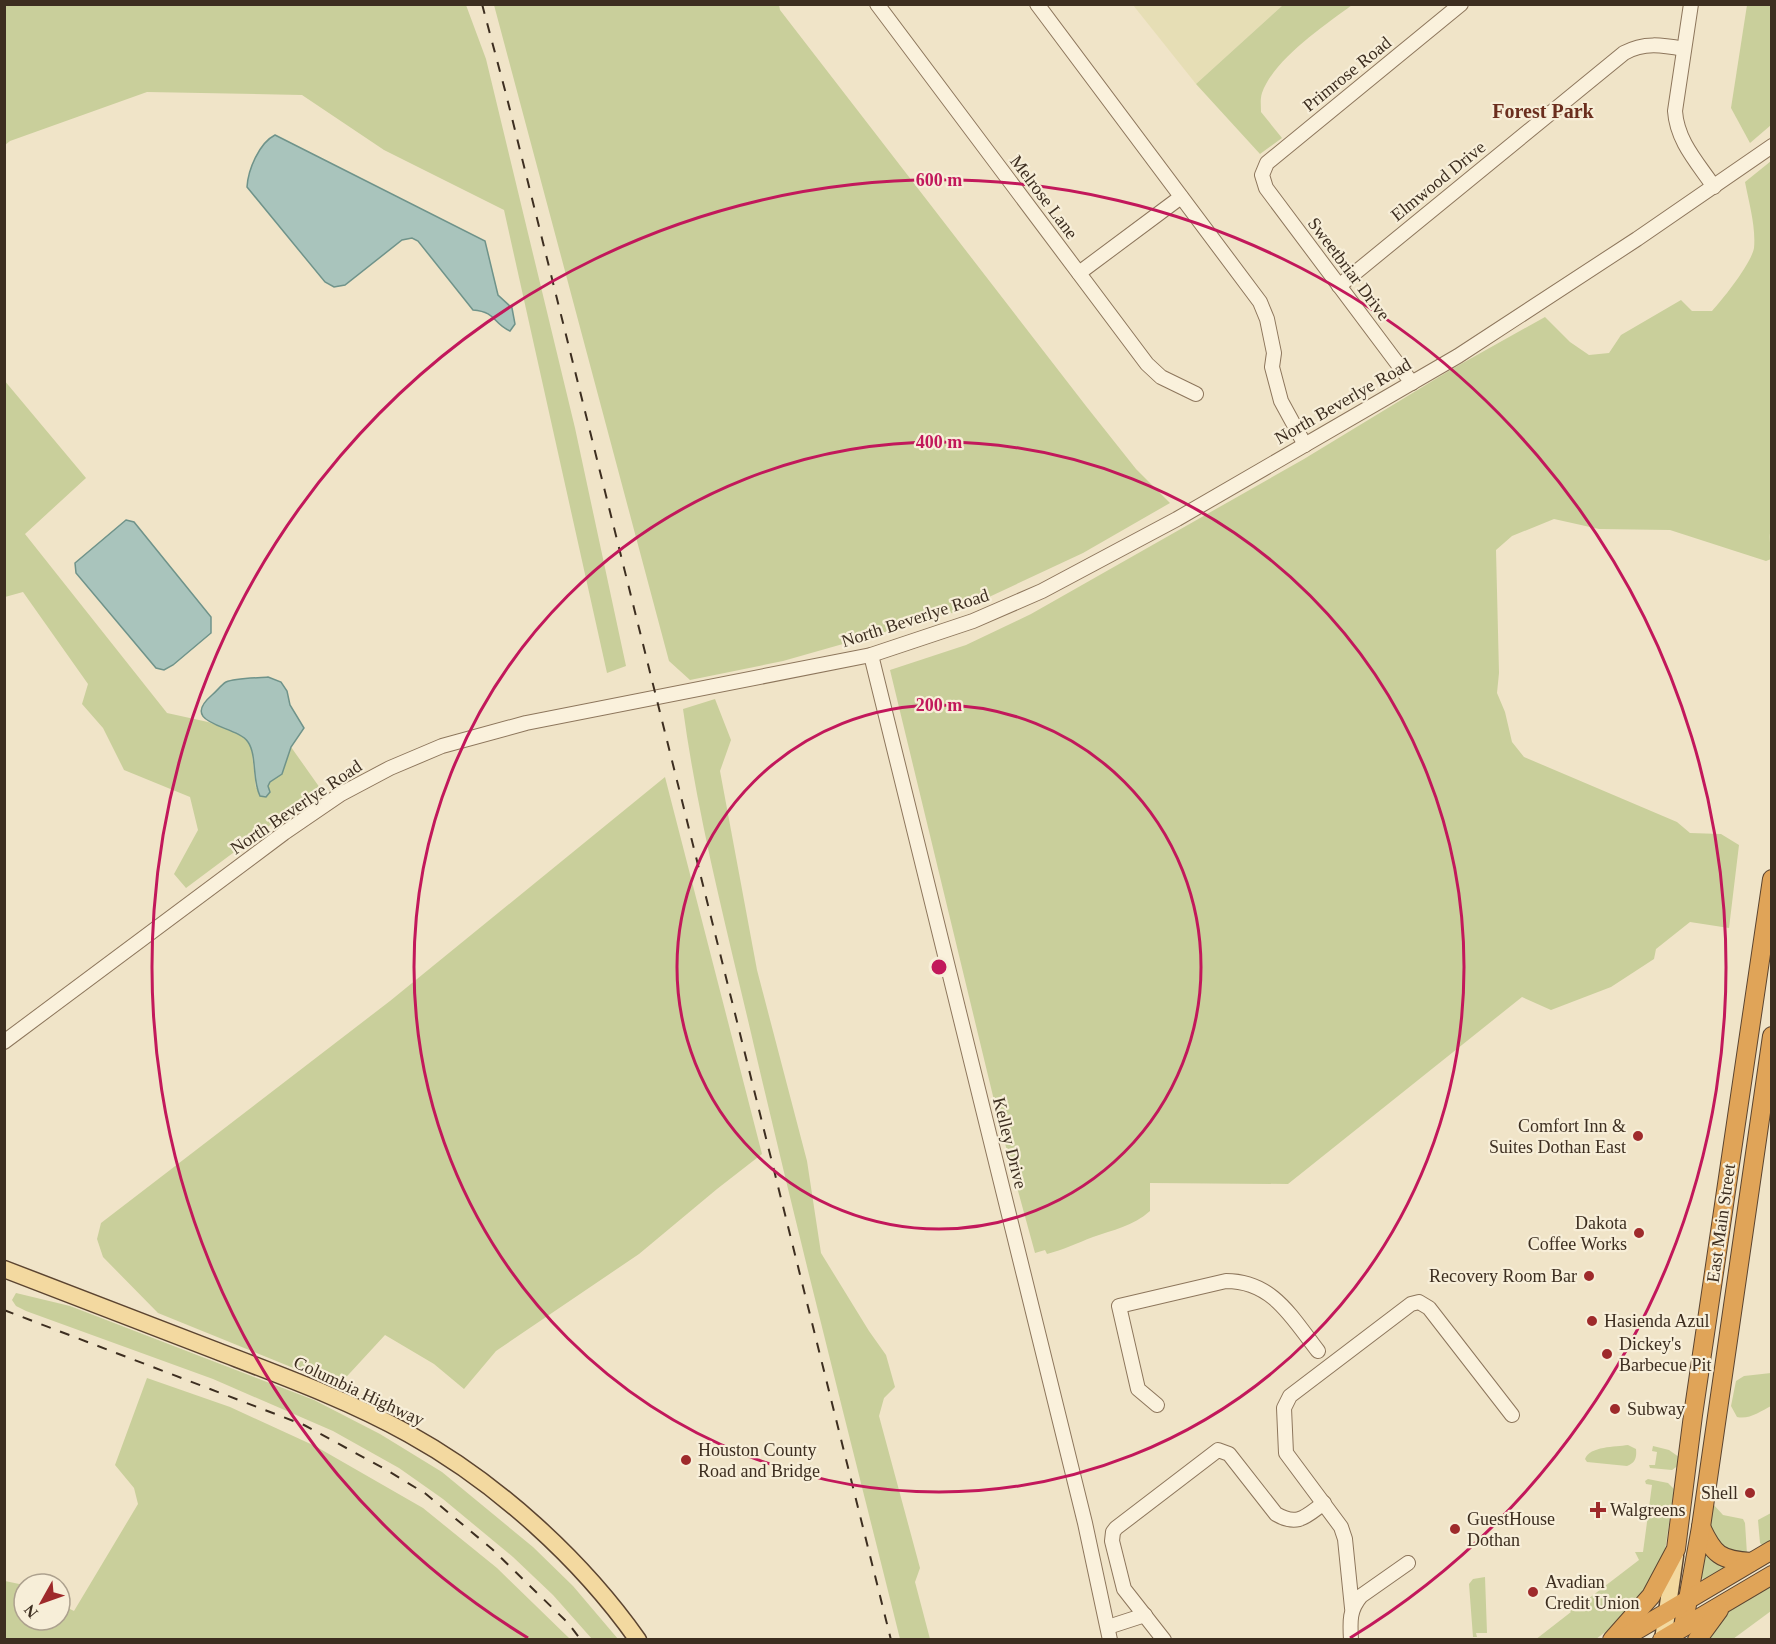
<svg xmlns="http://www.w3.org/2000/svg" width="1776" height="1644" viewBox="0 0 1776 1644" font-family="Georgia,serif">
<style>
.farmland{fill:#e6deb5}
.green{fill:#c9cf9b}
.water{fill:#a9c4bc;stroke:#6f938a;stroke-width:1.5}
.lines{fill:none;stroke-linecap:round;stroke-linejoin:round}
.minor-casing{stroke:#8d765c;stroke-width:16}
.major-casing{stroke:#5b4430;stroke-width:19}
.highway-casing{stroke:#5b4430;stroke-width:20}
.minor{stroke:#faf1dc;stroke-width:14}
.major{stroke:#f3d9a0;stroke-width:16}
.highway{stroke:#e0a458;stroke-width:18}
.rail{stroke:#3d2e20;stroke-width:2;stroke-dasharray:10 10;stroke-linecap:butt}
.ring{fill:none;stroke:#c2185b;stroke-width:3}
.poi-dot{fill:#9e2a2b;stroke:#f7eed8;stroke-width:2}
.labels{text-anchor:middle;stroke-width:4.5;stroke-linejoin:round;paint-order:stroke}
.street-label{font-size:18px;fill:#3d2e20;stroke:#f7eed8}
.poi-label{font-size:18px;fill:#3d2e20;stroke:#f7eed8;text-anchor:start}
.neighbourhood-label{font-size:20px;font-weight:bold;fill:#6b2e1e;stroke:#f7eed8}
.centre{fill:#c2185b;stroke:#f7eed8;stroke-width:3}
.ring-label{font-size:18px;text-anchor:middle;font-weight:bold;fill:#c2185b;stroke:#f7eed8;stroke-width:4.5;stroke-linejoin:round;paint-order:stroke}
</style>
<rect width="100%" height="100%" fill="#f0e4c8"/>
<polygon class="farmland" points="1133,5 1283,5 1196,84"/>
<g class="green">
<polygon points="5,4 466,5 486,59 575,428 626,666 607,673 504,210 384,150 302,95 147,92 10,141 5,145"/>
<path d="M1319,4l33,1c-28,21 -78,54 -90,88 -2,6 -1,13 -1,19l21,26 -22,16 -64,-70 87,-79z"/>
<polygon points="494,5 779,5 780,10 1086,406 1136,469 1170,503 1083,553 959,611 783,661 690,680 669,661"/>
<polygon points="1747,5 1772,5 1771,125 1750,143 1731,108"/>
<path d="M1771,161l1,364c-5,13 0,22 -1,34l-5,2 -96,-31 -71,-1 -45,-10 -42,17 -16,14 3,123 -2,20 8,19 7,30 12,15 153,65 13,11 31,1 18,11 -10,83 -39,-6 -34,27 -2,10 -43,28 -60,23 -29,-13 -234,187 -138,-1v28c-17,15 -37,19 -57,26 -16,6 -30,13 -46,17l-2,-4 -10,3 -35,-128 -110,-455 76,-25 65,-31 273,-155 148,-90 93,-52 25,25 19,13 20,-2 12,-18 60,-35 11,11h20c11,-12 39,-47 42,-63 2,-21 -5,-45 -9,-66z"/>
<polygon points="4,380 86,478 25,534 167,713 208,722 236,732 246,739 251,746 256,788 268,786 270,782 282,774 291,747 320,788 186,888 174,874 198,830 190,797 124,770 103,728 82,704 88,684 23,592 5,597"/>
<path d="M715,699l16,41 -11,31 37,199 50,191 14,92 48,78 17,24 9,32 -11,11 -5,18 41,152 -5,14 15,57h-30c-50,-201 -102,-403 -149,-606 -25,-107 -53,-214 -68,-324z"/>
<polygon points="665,777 762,1154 717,1189 639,1254 496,1351 464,1389 434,1364 385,1335 338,1386 158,1313 103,1257 97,1239 101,1223 390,1001"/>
<polygon points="16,1293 70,1306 314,1400 380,1434 442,1472 533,1547 573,1586 618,1639 592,1639 553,1595 513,1557 443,1499 399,1468 333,1431 213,1379 26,1311 16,1306 12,1300"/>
<path d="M1771,1373v33c-10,5 -22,14 -34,11l-6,-11 5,-25 8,-5z"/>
<polygon points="147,1378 230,1407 315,1446 423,1508 497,1568 570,1639 5,1639 5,1581 24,1585 24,1620 60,1620 60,1604 74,1611 138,1504 134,1488 115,1465"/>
<path d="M1628,1445l8,4c1,9 -1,14 -9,17l-40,-4 -2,-3c5,-13 30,-12 43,-14z"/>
<polygon points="1653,1446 1669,1450 1679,1457 1679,1465 1672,1470 1650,1468 1649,1465 1655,1465 1657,1452 1652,1451"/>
<polygon points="1648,1479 1668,1483 1674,1489 1665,1551 1658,1574 1616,1624 1596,1639 1535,1640 1571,1612 1567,1608 1568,1605 1575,1609 1639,1560 1635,1552 1643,1552 1652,1485 1646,1484 1645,1481"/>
<polygon points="1713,1504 1723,1515 1743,1519 1745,1523 1747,1554 1730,1556 1709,1531"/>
<polygon points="1771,1513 1771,1541 1763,1546 1760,1543 1758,1520"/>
<polygon points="1706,1548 1728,1565 1709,1581 1701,1578"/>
<polygon points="1485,1577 1487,1633 1476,1633 1477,1637 1473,1637 1469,1584 1473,1579"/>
<polygon points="1771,1586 1771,1611 1733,1639 1701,1640 1727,1611"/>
</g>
<g class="water">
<path d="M275,135l210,106 13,54 14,13 3,16 -5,7c-18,-8 -13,-19 -37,-21l-55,-69 -6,-3 -10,2 -57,45 -11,2 -9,-5 -78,-95c1,-17 12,-44 28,-52z"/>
<polygon points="126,520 134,522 211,617 211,633 173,665 164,670 156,668 76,573 75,563"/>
<path d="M268,677l13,5 6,9 3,14 14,23 -13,19 -9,27 -12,8 -2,4 2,6 -4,5 -6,-1c-8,-16 -3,-41 -12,-54 -11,-17 -71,-17 -36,-47 5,-4 9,-10 14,-13 9,-4 32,-4 42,-5z"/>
</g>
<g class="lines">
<defs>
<g id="minor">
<polyline points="877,4 1147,364 1161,377 1196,394"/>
<polyline points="1037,4 1260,302 1267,319 1274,353 1272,367 1281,401 1305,445"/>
<path d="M1691,4l-16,107c2,30 22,51 39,76"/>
<polyline points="1079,273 1181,197"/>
<path d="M1339,286l285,-233c20,-11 38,-8 60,-4"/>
<polyline points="1412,383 1266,188 1262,175 1267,163 1461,4"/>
<polyline points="871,655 1085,1523 1110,1640"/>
<polyline points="4,1042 284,833 341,794 390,768 442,746 526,723 871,655 973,621 1042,591 1177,519 1458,356 1637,239 1772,146"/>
<path d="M1157,1405l-19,-16 -19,-83 107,-25c47,0 66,37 92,70"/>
<polyline points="1352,1608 1345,1539 1341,1527 1286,1453 1284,1408 1290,1396 1411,1304 1419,1302 1429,1308 1512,1415"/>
<polyline points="1108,1627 1145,1615"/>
<path d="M1164,1640l-40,-51 -12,-48 1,-9 3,-4 102,-78 11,4 47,60c22,13 30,2 48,-11"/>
<path d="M1351,1640c-1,-18 -2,-30 10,-44l47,-33"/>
</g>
<g id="major">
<path d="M4,1269c71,28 142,55 213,82 65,25 131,49 192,83 87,48 172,125 229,206"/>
<polyline points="1663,1640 1675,1556"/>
</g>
<g id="highway">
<path d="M1701,1527c13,28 19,33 50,35"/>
<polyline points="1683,1627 1701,1527 1772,1036"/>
<polyline points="1612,1640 1651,1596 1676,1549 1693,1415 1772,879"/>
<polyline points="1620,1640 1772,1550"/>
<polyline points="1662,1640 1772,1575"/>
<polyline points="1697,1640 1719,1610"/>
</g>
</defs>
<use href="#minor" class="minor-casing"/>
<use href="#major" class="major-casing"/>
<use href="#highway" class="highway-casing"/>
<use href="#minor" class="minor"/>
<use href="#major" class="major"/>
<use href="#highway" class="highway"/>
<g class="rail">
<polyline points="482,4 506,94 891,1640"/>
<polyline points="4,1310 304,1425 385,1469 426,1494 492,1549 568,1623 581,1640"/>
</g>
</g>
<g class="ring">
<circle cx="939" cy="967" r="262"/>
<circle cx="939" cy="967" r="525"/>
<path d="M528 1638A787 787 0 1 1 1350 1638"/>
</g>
<g class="poi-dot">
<circle cx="1638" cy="1136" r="6"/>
<circle cx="1639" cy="1233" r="6"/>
<circle cx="1589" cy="1276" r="6"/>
<circle cx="1592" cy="1321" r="6"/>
<circle cx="1607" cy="1354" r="6"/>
<circle cx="1615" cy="1409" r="6"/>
<circle cx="686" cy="1460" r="6"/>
<circle cx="1750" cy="1493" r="6"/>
<path d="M1595 1501h6v6h6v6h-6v6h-6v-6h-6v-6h6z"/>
<circle cx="1455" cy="1529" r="6"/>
<circle cx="1533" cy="1592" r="6"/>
</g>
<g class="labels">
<g class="street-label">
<text transform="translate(1347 74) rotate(-39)" y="6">Primrose Road</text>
<text transform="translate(1438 181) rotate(-39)" y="6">Elmwood Drive</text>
<text transform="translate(1044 197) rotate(53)" y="6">Melrose Lane</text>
<text transform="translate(1349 269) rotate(53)" y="6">Sweetbriar Drive</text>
<text transform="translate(1343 401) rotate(-30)" y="6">North Beverlye Road</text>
<text transform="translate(915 618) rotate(-18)" y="6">North Beverlye Road</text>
<text transform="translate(296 807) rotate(-34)" y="6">North Beverlye Road</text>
<text transform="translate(1010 1143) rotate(76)" y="6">Kelley Drive</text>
<text transform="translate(1721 1223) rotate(-82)" y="6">East Main Street</text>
<text transform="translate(359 1391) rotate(25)" y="6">Columbia Highway</text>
</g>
<g class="poi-label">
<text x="1626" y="1132" text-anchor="end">Comfort Inn &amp;<tspan x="1626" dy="21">Suites Dothan East</tspan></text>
<text x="1627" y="1229" text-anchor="end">Dakota<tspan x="1627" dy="21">Coffee Works</tspan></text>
<text x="1577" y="1282" text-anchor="end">Recovery Room Bar</text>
<text x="1604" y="1327">Hasienda Azul</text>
<text x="1619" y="1350">Dickey's<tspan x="1619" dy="21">Barbecue Pit</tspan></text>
<text x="1627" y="1415">Subway</text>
<text x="698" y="1456">Houston County<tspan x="698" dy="21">Road and Bridge</tspan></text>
<text x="1738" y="1499" text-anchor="end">Shell</text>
<text x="1610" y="1516">Walgreens</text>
<text x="1467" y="1525">GuestHouse<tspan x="1467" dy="21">Dothan</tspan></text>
<text x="1545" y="1588">Avadian<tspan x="1545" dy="21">Credit Union</tspan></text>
</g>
<g class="neighbourhood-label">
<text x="1543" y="118">Forest Park</text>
</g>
</g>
<circle cx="939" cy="967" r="9" class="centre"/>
<g class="ring-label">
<text x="939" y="186">600 m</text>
<text x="939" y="448">400 m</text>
<text x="939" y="711">200 m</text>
</g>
<rect width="1776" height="1644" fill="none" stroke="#3d2e20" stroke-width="12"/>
<g transform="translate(42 1602) rotate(230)"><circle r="28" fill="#f7eed8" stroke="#ada18e" stroke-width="1.5"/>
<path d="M0-4.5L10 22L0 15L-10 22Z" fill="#9e2a2b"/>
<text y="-9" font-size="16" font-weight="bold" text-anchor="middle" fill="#3d2e20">N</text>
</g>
</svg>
